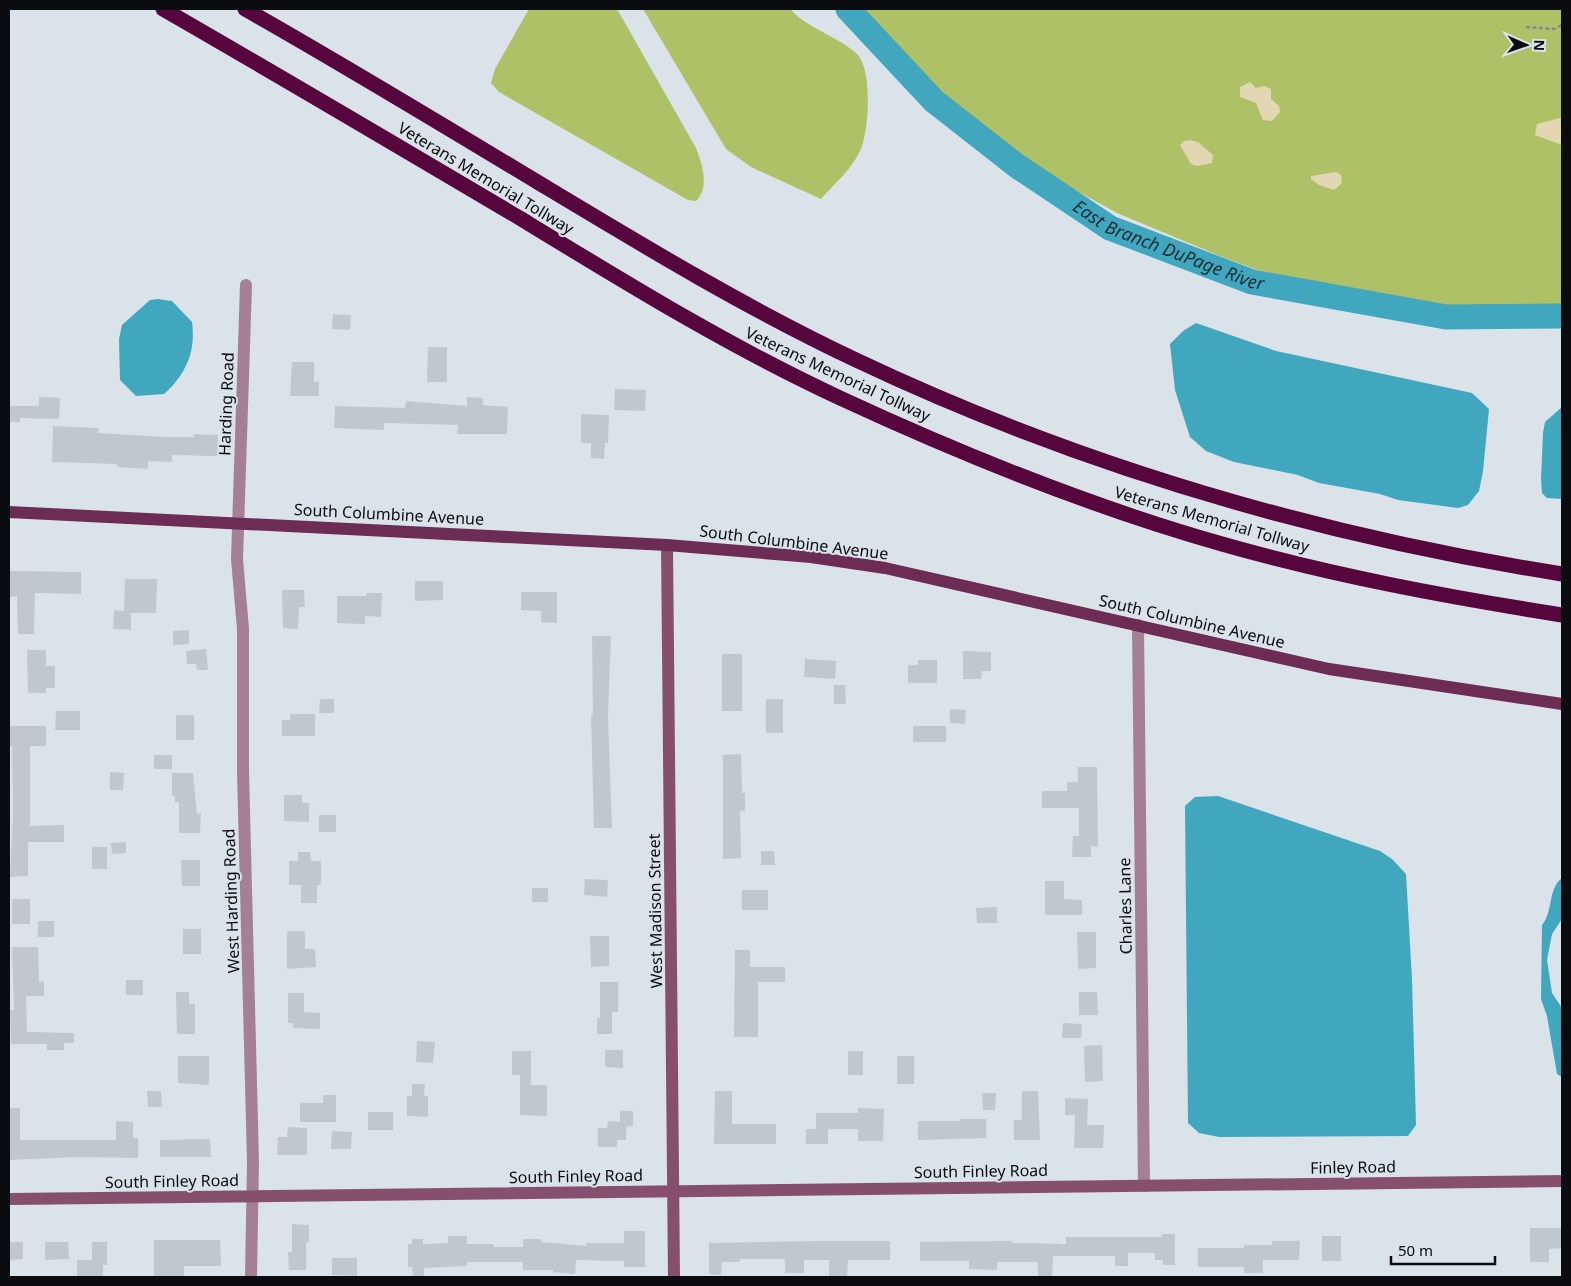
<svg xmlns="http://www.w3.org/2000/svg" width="1571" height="1286" viewBox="0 0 1571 1286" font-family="'Noto Sans',sans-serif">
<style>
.green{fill:#aec166}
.sand{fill:#e1d8b3}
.water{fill:#40a7be}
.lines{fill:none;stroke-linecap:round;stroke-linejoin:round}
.river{stroke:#40a7be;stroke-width:25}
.building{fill:#c0c8cf}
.path{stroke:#83898f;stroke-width:2.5;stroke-dasharray:4 2.5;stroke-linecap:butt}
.street{stroke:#a57f93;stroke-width:12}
.secondary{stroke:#864f6e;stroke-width:12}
.primary{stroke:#6d2c53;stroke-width:12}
.highway{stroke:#57063d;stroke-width:15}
.labels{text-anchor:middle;stroke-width:4;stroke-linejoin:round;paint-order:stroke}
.street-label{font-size:16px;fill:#0a0c0f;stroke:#dae2ea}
.water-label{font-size:18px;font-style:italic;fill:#162d33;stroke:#dae2ea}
</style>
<rect width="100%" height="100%" fill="#dae2ea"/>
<g class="green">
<path d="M529,9h88l79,139c6,16 14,39 0,53l-8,-1 -189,-108 -8,-9 4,-14z"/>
<path d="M643,9h148c10,16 50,29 66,45 16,16 12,78 3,97 -8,18 -26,33 -39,48l-70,-32 -25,-18z"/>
<polygon points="863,9 1562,9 1562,305 1440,305 1381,301 1331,291 1287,281 1220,256 1117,213 1059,181 978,126 921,74"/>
</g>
<g class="sand">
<polygon points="1250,82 1256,88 1264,86 1271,89 1271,99 1279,106 1280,112 1272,121 1263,120 1256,103 1240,97 1240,87"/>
<polygon points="1560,118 1562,119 1562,145 1535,135 1537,124"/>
<polygon points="1190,140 1198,142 1213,155 1212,163 1197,166 1191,164 1180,145 1184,141"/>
<polygon points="1336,172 1341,175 1342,183 1334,190 1319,185 1311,179 1311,176"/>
</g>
<g class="water">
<path d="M158,299l14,2 20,21c4,30 -6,52 -28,72l-28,2 -16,-16 -1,-41 3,-14 28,-25z"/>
<polygon points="1196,323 1276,351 1472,393 1489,409 1483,471 1479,491 1468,505 1458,508 1398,500 1380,494 1319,483 1298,475 1234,462 1206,451 1190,437 1175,390 1170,344 1183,331"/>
<polygon points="1562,407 1562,499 1547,498 1542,493 1541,479 1543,433 1545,422"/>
<polygon points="1218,796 1380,851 1392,859 1406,874 1412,979 1416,1125 1408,1136 1219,1137 1199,1133 1188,1123 1185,806 1195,797"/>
<path d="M1562,878v41l-10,15 -5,26 5,33 10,15v69l-5,-3 -10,-58 -6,-17 1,-74c11,-12 6,-37 20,-47z"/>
</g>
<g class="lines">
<path class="river" id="s1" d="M848,9l86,92 83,65 93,62 142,54 194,35 116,-1"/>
</g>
<g class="building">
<polygon points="333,314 351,315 350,330 332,329"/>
<polygon points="428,347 447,347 447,382 427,382"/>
<polygon points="292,362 314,362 314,382 319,382 319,396 290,396"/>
<polygon points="615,389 646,390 645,411 614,410"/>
<polygon points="39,397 60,398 59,419 20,418 20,422 9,422 9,406 39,406"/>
<polygon points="467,397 483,398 483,405 508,407 507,434 457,434 458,425 384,423 384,430 334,428 335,406 405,408 406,401 467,406"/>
<polygon points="581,414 609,415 608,443 605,443 604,459 591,458 591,443 581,443"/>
<polygon points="53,426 99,428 98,433 166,437 194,437 194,434 218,435 217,456 172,455 172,462 148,461 148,469 117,467 117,464 52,462"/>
<polygon points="10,571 81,572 81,594 35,593 34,634 18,634 17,596 10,597"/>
<polygon points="125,579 157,579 156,613 131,613 131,630 113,629 114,610 124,611"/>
<polygon points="415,581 443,581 443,600 415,601"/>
<polygon points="282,590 304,590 305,607 299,607 298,629 283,628"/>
<polygon points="521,592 557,592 557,623 541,622 541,611 521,610"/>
<polygon points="367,593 382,593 381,617 365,616 365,624 337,623 337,596 366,596"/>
<polygon points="189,630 189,644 173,645 173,631"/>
<polygon points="592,636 611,636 608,715 612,828 594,828 591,715 593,715"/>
<polygon points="206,649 208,670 197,670 196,664 187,664 186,651"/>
<polygon points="27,650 46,650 46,666 55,666 55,688 46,688 46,693 28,693"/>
<polygon points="963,651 991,652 991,671 982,671 981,679 963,679"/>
<rect x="722" y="654" width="20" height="57"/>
<polygon points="805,659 836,661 835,679 804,677"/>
<polygon points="918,660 937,660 937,683 908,683 908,665 918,665"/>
<polygon points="834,685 845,685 846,704 834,704"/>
<polygon points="320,699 334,699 334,713 319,713"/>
<rect x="766" y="699" width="17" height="34"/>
<polygon points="950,709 966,710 965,724 950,723"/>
<polygon points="56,711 80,711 80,730 55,730"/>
<polygon points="290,714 315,714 315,736 282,736 282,720 290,720"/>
<rect x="176" y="715" width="18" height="25"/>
<polygon points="9,726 46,726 46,746 30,746 30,826 64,825 64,842 28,842 28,876 10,877 13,812 12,746 9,746"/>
<rect x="913" y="726" width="33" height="16"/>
<polygon points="741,754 742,793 745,793 745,811 740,811 741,858 723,859 723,755"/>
<rect x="154" y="755" width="18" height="14"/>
<polygon points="1078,767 1097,767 1098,847 1091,846 1091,857 1072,857 1073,836 1079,836 1079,808 1042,808 1042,791 1067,791 1067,782 1078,782"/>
<polygon points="110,772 124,773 123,790 110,790"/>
<polygon points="172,773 193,773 197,814 201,813 200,833 179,833 179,802 175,802 175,796 172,796"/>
<polygon points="284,795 302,795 302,803 309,803 309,822 284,821"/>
<rect x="319" y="815" width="17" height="17"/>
<polygon points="126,842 126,853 112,854 111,843"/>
<rect x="92" y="847" width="15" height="22"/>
<polygon points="761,851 774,851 775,865 761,865"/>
<polygon points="298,852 310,852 311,861 321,861 321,885 317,885 317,903 301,903 301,885 289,885 289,861 298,861"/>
<polygon points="181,860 200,860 200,886 182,886"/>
<polygon points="585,879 608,880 607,897 584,895"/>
<polygon points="1045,881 1064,881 1064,899 1082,900 1082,915 1045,915"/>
<rect x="532" y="888" width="16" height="14"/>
<rect x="742" y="890" width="26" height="20"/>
<rect x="12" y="899" width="18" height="25"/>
<polygon points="997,907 997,923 977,923 976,908"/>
<rect x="38" y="921" width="16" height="16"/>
<rect x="183" y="929" width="18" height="25"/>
<polygon points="287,931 305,931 305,949 315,949 316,967 287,969"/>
<polygon points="1077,932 1096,932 1096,968 1078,969"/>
<polygon points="590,936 609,936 609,966 591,967"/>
<polygon points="12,947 38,947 39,982 44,981 44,996 26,996 27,1032 74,1033 74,1043 64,1043 64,1050 47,1050 47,1044 11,1044 10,1010 14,1010"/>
<polygon points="735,950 750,950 750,967 785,967 785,982 758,982 758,1037 734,1037"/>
<rect x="126" y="980" width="17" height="15"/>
<polygon points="600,982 618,982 618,1012 612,1012 612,1034 597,1034 597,1018 600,1018"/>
<polygon points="176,992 189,992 189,1004 195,1004 195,1034 177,1034"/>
<polygon points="1079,992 1097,992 1098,1015 1079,1015"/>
<polygon points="288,993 304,993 304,1012 320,1013 320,1029 293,1028 293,1023 288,1023"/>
<polygon points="1063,1023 1082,1024 1081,1038 1062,1038"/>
<polygon points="417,1041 435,1042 433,1063 416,1062"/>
<polygon points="1102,1045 1103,1081 1085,1082 1084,1046"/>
<polygon points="605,1050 623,1050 623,1068 605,1067"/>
<polygon points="512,1051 531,1051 531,1085 547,1085 547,1116 520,1115 520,1075 512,1075"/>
<rect x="848" y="1051" width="15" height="24"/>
<polygon points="178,1056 209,1056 209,1085 178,1083"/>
<rect x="897" y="1056" width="17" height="28"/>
<polygon points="412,1084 425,1084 424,1096 428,1096 428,1117 407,1116 407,1096 412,1096"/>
<polygon points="147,1091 161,1091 162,1107 148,1107"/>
<polygon points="715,1091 732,1091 732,1124 776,1124 776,1144 714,1144"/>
<polygon points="1022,1091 1038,1091 1040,1140 1014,1140 1014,1120 1022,1120"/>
<polygon points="982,1093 996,1093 995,1110 983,1110"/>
<polygon points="323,1095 336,1095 336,1122 300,1122 300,1103 323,1103"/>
<polygon points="1065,1098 1088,1099 1087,1125 1104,1125 1103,1148 1074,1148 1075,1115 1065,1115"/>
<polygon points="9,1108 20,1108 20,1140 116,1140 116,1121 133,1122 133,1138 138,1138 138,1158 79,1157 9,1160"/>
<polygon points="858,1108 884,1109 883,1141 858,1141 858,1129 828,1129 828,1144 806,1144 806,1129 816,1129 816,1113 858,1113"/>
<polygon points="620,1111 633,1111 633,1126 626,1127 626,1140 617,1140 617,1147 598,1147 598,1128 607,1128 608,1121 620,1122"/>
<rect x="368" y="1112" width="25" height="18"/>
<polygon points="960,1119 986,1119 986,1138 918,1140 918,1121 960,1121"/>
<polygon points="288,1127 307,1128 307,1155 277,1155 278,1137 287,1137"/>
<polygon points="332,1131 352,1132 351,1149 331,1149"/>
<polygon points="210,1139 211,1157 160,1157 160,1140"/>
<polygon points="292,1224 309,1225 309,1242 306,1242 306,1270 289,1270 288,1252 292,1252"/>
<polygon points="1530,1228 1562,1228 1562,1248 1549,1249 1549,1262 1530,1262"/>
<polygon points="624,1231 645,1231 645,1267 624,1267 624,1261 576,1260 575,1274 553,1272 553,1270 523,1270 523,1262 467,1262 467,1266 424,1268 424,1277 413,1277 412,1267 408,1267 408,1244 412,1244 412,1239 423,1239 423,1244 448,1243 448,1236 467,1236 467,1244 493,1244 494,1247 523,1247 523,1239 541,1239 541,1242 586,1246 586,1243 624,1243"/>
<polygon points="1162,1234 1175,1234 1175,1265 1163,1265 1163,1260 1155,1260 1155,1253 1128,1253 1128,1266 1115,1266 1115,1256 1053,1256 1052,1277 1038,1277 1038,1262 997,1262 997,1270 969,1269 969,1261 920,1261 920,1242 1012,1241 1012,1243 1066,1244 1066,1237 1162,1237"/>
<rect x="1322" y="1236" width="19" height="25"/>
<polygon points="154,1240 220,1240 221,1266 184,1266 184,1277 154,1277"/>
<polygon points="820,1241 890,1241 890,1260 848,1260 847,1277 829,1277 829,1260 804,1260 804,1273 785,1273 785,1259 740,1259 740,1262 722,1262 721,1275 709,1274 709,1243"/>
<polygon points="1272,1241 1300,1241 1299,1260 1263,1260 1263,1273 1244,1273 1244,1267 1198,1267 1198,1248 1244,1248 1244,1245 1272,1245"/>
<polygon points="9,1242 23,1242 23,1259 9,1260"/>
<polygon points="45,1242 68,1242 69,1259 45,1260"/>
<polygon points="92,1242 107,1242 107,1265 103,1265 103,1277 77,1277 77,1260 92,1260"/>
<polygon points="332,1258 357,1258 357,1276 332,1275"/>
</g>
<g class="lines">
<polyline class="path" points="1526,27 1554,29 1562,25"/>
<g class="street">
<polyline points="246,285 237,559 243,629 243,772 253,1162 251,1277"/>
<polyline points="1138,625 1144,1186"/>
</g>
<g class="secondary">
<polyline points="667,545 674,1277"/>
<polyline points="9,1199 1562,1181"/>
</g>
<polyline class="primary" points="9,512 667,545 811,557 885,568 1329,669 1562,704"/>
<g class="highway">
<path d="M163,9c120,69 240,140 360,211 103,63 207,127 317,178 123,57 251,109 382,146 112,32 226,53 340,71"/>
<path d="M245,9c99,56 196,115 294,174 103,62 207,125 317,177 226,107 460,175 706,214"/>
</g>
</g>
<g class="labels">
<g class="street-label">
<text transform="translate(486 178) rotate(31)" y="6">Veterans Memorial Tollway</text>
<text transform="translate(838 374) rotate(25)" y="6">Veterans Memorial Tollway</text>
<text transform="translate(226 404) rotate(-88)" y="6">Harding Road</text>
<text transform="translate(389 514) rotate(3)" y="6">South Columbine Avenue</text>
<text transform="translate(1212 519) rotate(16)" y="6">Veterans Memorial Tollway</text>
<text transform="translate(794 542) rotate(7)" y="6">South Columbine Avenue</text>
<text transform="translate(1192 621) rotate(13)" y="6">South Columbine Avenue</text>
<text transform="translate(231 901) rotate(-92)" y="6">West Harding Road</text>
<text transform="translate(1125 906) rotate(-91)" y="6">Charles Lane</text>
<text transform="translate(655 911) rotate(-91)" y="6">West Madison Street</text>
<text transform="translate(1353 1167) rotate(-1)" y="6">Finley Road</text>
<text transform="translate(981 1171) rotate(-1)" y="6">South Finley Road</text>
<text transform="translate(576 1176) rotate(-1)" y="6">South Finley Road</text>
<text transform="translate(172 1181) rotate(-1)" y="6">South Finley Road</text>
</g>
<g class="water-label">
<text dy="6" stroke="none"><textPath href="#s1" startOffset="404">East Branch DuPage River</textPath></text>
</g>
</g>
<rect width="1571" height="1286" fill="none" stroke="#0a0c0f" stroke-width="20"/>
<g transform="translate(1526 45) rotate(92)" stroke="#dae2ea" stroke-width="4" paint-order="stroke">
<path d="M0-4L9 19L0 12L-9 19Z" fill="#0a0c0f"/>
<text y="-8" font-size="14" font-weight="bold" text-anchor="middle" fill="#0a0c0f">N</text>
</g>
<path d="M1391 1256v8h104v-8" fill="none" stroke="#0a0c0f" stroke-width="2.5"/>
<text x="1398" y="1256" font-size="15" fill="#0a0c0f" stroke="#dae2ea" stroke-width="4" paint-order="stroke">50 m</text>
</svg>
